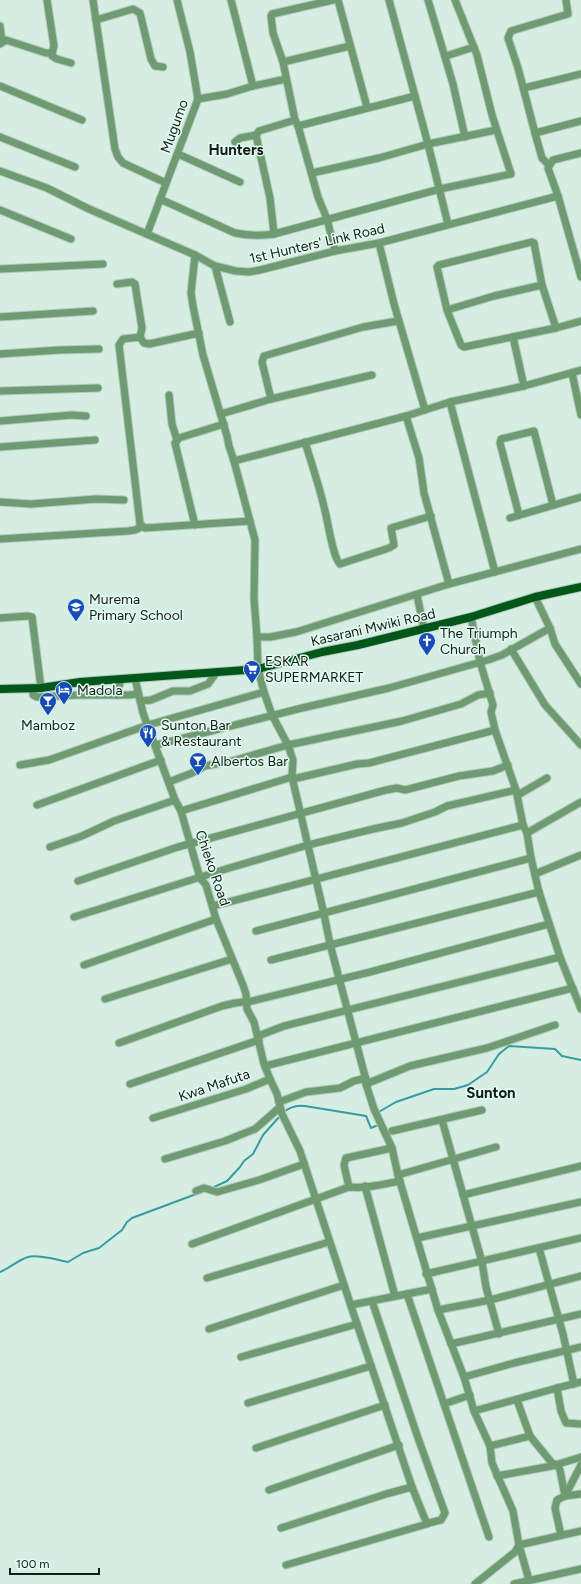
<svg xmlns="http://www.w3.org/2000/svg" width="581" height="1584" viewBox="0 0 581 1584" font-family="Figtree,sans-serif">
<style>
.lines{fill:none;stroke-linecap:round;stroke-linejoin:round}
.stream{stroke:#389ba3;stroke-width:2}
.minor-casing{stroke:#b3c8be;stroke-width:9}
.major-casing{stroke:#b3c8be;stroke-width:10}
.minor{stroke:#6e9b71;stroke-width:7}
.major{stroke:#005719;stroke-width:8}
.labels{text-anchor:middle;stroke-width:3;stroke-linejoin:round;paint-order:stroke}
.street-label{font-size:14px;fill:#131c18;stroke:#e3fbf0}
.poi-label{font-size:14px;fill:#131c18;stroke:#e3fbf0;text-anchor:start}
.neighbourhood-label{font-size:15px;font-weight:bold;fill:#131c18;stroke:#e3fbf0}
</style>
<rect width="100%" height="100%" fill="#d6eee2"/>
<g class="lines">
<g class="stream">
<path d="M283,1113c6,-6 14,-8 22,-7l61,10 5,12 7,-3v-1"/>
<polyline points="377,1113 396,1102 434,1089 454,1089 468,1085 487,1072 499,1054 509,1046 555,1049 562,1056 581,1060"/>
<polyline points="212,1188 227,1181 240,1167 244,1161 253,1154 263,1135 280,1116"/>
<path d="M0,1272c10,-4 18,-12 28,-15 10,-3 29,3 40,5l15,-9 16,-5 23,-18 5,-8 5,-4 67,-25"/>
</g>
<defs>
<g id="minor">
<polyline points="93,0 115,149 118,157 123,163 166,183"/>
<polyline points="231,0 253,86"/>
<polyline points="333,0 272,14 271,16 273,33 283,62 295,120 298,126 318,197 327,219 335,251"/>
<polyline points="338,0 367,107"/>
<polyline points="389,0 428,144 448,224"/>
<polyline points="428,0 453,84 465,137"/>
<polyline points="566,0 568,14 511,31 508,38 518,68 535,133 581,121"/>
<polyline points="96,20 133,9 140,13 151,59 155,66 163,67"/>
<polyline points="0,26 2,42"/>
<polyline points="0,44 6,40 46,53 52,53 54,46 47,0"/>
<polyline points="52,53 52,56 57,59 71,63"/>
<polyline points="446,56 474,47"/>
<polyline points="283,62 350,46"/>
<polyline points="0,86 82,120"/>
<polyline points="524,88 581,74"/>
<polyline points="198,99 227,94 253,86 286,79"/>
<polyline points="298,126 415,96"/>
<polyline points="535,133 542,158 549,165"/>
<polyline points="0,137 75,167"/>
<polyline points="235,142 240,138 256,135"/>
<polyline points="581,153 553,160 548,168 558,196 581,277"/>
<polyline points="178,154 240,182"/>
<polyline points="0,171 47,188 89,209 195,255 215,266 236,271 249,272 260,270 335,251 379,243 558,196"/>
<polyline points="312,173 379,158 428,144 496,130"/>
<path d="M160,199l75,34c14,3 25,3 39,1l166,-45 71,-15 -19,-59 -15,-60 -22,-55"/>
<polyline points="0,210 71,239"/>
<polyline points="147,234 198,99 190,52 177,0"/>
<polyline points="274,234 270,198 256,135 259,131 295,120"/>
<polyline points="379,243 394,304 425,410"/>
<polyline points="195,255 191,293 193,306 203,355 227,436 229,446 234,461 255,540 254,599 257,637 258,669 264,692 272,715 288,745 293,760 292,777 324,914 330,944 366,1080 366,1084 374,1109 392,1148 398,1175 438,1310 464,1377 474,1411 490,1446 492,1463 513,1511 519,1545 529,1580"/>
<polyline points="215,266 230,322"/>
<polyline points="0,269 103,264"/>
<polyline points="117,284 132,282 135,284 142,328 140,337"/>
<polyline points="542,285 556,328"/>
<polyline points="447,310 494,296 542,285 534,243 532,242 439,265 437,267 447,310 461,345 464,347 556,328 581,321"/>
<polyline points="0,317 93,311"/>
<polyline points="199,333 149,344 144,343 140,337 123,339 119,345 140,524 145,528 250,521"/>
<polyline points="513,337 524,386"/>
<polyline points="0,354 59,350 99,349"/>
<polyline points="572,373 581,415"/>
<polyline points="0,391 98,388"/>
<polyline points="169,395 172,424 177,440"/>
<polyline points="271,399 262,362 264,356 363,327 398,321"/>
<polyline points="450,402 495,572"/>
<polyline points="221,414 271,399 372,375"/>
<polyline points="406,416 419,458 424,493 449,584"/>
<polyline points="0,421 72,415 86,416"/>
<path d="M305,442c7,23 15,46 20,69 3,11 8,47 15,53l49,-16 5,-3 -3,-17 40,-12"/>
<polyline points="0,447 95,440"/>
<polyline points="234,461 406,416 450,402 524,386 581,370"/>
<polyline points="0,502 31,504 96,499 124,500"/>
<polyline points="519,515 500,443 501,439 534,431 553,505"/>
<polyline points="510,518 581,497"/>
<polyline points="195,525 175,443 179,438 224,424"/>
<polyline points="0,539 128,531 135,530 141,527"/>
<polyline points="417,595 424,629"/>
<polyline points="535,597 550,628 555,644 581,684"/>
<polyline points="471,617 480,662 493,705 491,712 495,730 516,790 523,825 527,833 531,858 539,892 560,957 581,1009"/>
<polyline points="0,618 28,616 32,617 41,688"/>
<polyline points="257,637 270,637 296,632 449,584 581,549"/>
<polyline points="511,649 545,705 581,745"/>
<polyline points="135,678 143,713 175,800 181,811 200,878 206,885 216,919 243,985 246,994 247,1009 254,1022 264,1064 270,1079 246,1089 153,1118"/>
<polyline points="33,688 33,695 37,697 78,695 129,695 138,694"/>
<polyline points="117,695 121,679"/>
<polyline points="140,701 151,700 173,691 190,691 208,684 217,672"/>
<polyline points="156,745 302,708 389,688 488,660 502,655 550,628"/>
<polyline points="20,765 49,760 148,725 264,692"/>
<polyline points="293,779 357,764 369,763 495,730"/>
<polyline points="169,782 192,773 205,766 232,761 288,745 402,721 461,704 478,695 490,693"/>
<polyline points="518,795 547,778"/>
<polyline points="37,805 161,760"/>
<polyline points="181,811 292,777"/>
<polyline points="527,833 581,802"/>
<polyline points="50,847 82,836 114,821 175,800"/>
<polyline points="535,874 581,855"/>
<polyline points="78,881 178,847 386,790 397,788 405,790 459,776 493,771 508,765"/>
<polyline points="213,906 523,825"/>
<polyline points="74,917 226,869 308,845 373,829 402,823 435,812 447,806 516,790"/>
<polyline points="256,931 531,858"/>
<polyline points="271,960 539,892"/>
<polyline points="84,965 216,919"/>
<polyline points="105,999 232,959"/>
<polyline points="258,1036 284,1026 560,957"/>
<polyline points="119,1043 222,1006 235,1003 252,1001 370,972 549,924"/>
<polyline points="265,1066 573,988"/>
<polyline points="270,1079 277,1094 279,1102 306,1092 340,1088 354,1081 366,1078"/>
<polyline points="130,1084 259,1040"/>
<polyline points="366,1084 410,1066 487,1048 555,1025"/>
<polyline points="279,1102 282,1114 300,1151 354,1315 412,1487 427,1524 286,1565"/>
<polyline points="442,1120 482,1262 486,1287 499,1334"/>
<polyline points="392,1131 482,1110"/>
<polyline points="165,1159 225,1141 255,1129 279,1108"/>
<polyline points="398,1175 496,1147"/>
<polyline points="365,1186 395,1296"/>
<polyline points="349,1187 344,1165 346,1158 392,1148"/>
<polyline points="196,1191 204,1188 217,1192 259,1180 304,1164"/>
<polyline points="463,1195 581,1166"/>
<polyline points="417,1238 581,1202"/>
<path d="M192,1244l157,-57c17,2 35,-3 51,-6"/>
<polyline points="539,1248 563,1334 574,1384"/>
<polyline points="426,1274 581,1238"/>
<polyline points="207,1278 329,1242"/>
<polyline points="407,1294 444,1404"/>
<polyline points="372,1301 417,1435 445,1513 441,1520 429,1523"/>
<polyline points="351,1305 432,1289"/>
<polyline points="438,1310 490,1300 581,1276"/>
<polyline points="209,1329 344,1285"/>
<polyline points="451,1344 581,1314"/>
<polyline points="241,1357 357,1324"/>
<polyline points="464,1377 514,1363 581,1347"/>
<polyline points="557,1388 561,1411 566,1423 581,1424"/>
<polyline points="470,1395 444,1404 489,1537"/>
<polyline points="517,1400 530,1436 552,1463 557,1465 560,1470 565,1496 581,1494"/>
<polyline points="248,1403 371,1366"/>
<polyline points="474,1411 557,1388 581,1382"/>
<polyline points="490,1446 530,1436"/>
<polyline points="256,1448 385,1405"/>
<polyline points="497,1476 552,1466 581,1457"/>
<polyline points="269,1490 399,1445"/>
<polyline points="281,1528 386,1494 412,1487"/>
<polyline points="561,1535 555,1508 557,1500 565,1496 581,1465"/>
<polyline points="475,1584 515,1552 519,1545 581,1531"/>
<polyline points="514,1584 581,1569"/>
</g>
<polyline id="major" points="0,689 41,688 80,682 258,669 322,652 358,645 471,617 535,597 581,587"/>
</defs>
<use href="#minor" class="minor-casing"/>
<use href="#major" class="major-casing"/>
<use href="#minor" class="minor"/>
<use href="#major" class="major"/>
</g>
<defs>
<symbol id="school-pin" viewBox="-11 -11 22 30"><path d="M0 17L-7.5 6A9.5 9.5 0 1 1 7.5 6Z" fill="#174bb8" stroke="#e3fbf0"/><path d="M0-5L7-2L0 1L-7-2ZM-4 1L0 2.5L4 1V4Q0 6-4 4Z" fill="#fff"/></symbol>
<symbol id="church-pin" viewBox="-11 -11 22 30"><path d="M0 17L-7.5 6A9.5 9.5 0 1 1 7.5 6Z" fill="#174bb8" stroke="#e3fbf0"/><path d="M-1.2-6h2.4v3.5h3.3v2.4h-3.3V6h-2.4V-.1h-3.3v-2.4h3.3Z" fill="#fff"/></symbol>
<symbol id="supermarket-pin" viewBox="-11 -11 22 30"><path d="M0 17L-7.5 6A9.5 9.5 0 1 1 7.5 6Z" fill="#174bb8" stroke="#e3fbf0"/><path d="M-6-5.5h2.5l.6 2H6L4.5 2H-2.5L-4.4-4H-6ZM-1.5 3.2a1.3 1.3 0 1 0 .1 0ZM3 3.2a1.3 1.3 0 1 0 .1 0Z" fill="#fff"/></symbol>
<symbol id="hotel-pin" viewBox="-11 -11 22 30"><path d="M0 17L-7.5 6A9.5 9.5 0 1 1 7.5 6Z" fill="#174bb8" stroke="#e3fbf0"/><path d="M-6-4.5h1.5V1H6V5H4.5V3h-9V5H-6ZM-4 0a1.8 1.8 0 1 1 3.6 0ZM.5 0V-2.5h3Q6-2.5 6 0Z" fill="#fff"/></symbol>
<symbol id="bar-pin" viewBox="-11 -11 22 30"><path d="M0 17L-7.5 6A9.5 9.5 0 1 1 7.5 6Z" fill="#174bb8" stroke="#e3fbf0"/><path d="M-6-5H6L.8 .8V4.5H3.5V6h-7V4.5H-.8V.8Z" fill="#fff"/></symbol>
<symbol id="restaurant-pin" viewBox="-11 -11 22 30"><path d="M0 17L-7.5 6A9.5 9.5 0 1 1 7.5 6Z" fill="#174bb8" stroke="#e3fbf0"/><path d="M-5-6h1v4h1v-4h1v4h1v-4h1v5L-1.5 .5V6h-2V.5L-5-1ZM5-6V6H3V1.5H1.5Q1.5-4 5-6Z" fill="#fff"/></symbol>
</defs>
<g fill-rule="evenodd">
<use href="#school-pin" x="66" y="597" width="20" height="27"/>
<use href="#church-pin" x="417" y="631" width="20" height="27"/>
<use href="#supermarket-pin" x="242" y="659" width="20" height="27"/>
<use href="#hotel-pin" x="54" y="680" width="20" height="27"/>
<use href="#bar-pin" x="38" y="691" width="20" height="27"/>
<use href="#restaurant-pin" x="138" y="723" width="20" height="27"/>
<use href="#bar-pin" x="188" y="751" width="20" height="27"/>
</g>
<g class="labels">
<g class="street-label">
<text transform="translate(174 126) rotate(-70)" y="5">Mugumo</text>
<text transform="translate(317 243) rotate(-13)" y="5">1st Hunters' Link Road</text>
<text transform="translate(373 627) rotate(-13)" y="5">Kasarani Mwiki Road</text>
<text transform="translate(213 868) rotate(71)" y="5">Chieko Road</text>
<text transform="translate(214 1085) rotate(-19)" y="5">Kwa Mafuta</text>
</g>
<g class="poi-label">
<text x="89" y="604">Murema<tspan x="89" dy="16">Primary School</tspan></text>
<text x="440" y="638">The Triumph<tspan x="440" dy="16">Church</tspan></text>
<text x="265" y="666">ESKAR<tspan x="265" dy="16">SUPERMARKET</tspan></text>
<text x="77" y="695">Madola</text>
<text x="48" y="730" text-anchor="middle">Mamboz</text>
<text x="161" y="730">Sunton Bar<tspan x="161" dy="16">&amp; Restaurant</tspan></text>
<text x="211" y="766">Albertos Bar</text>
</g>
<g class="neighbourhood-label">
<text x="236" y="155">Hunters</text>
<text x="491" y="1098">Sunton</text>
</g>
</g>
<path d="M10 1568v6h89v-6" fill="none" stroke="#131c18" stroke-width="2"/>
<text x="16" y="1568" font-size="12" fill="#131c18" stroke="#e3fbf0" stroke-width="3" paint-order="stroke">100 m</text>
</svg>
